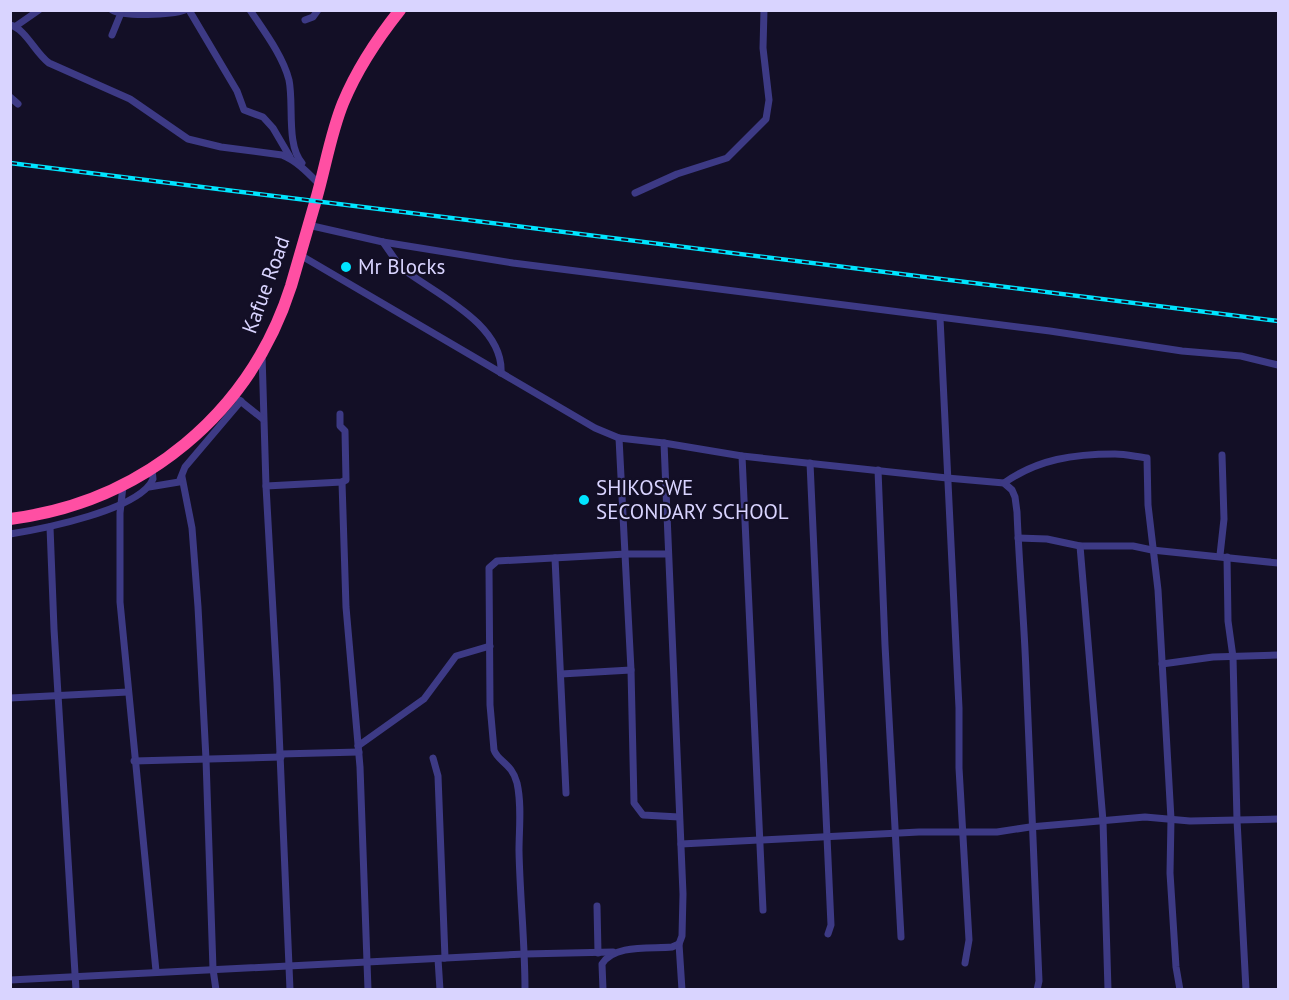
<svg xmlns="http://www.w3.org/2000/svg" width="1289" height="1000" viewBox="0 0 1289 1000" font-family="'PT Sans',sans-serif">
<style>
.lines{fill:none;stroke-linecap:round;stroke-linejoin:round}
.street{stroke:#3d3a85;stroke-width:7}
.highway{stroke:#ff4fa3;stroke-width:12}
.rail-casing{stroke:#00e5ff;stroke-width:4.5}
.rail{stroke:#130f26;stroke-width:2;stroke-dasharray:7;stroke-linecap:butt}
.poi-dot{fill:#00e5ff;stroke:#130f26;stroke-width:2}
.labels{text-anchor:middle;stroke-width:4.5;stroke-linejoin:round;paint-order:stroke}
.poi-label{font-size:21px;fill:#d9d4ff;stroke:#130f26;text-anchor:start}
.street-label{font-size:21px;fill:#d9d4ff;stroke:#130f26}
</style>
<rect width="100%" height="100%" fill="#130f26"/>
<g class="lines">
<g class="street">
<path d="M112,10c12,7 59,5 73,0"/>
<polyline points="189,10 237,91 244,110 263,117 273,128 290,157"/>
<path d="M250,10c14,21 33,46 39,70 5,24 -3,65 13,83"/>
<polyline points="305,20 313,17 318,10"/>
<path d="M10,25c15,3 26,29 39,38l81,36 58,40 33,8 61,8c15,6 26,18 37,29"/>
<polyline points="16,26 39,10"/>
<polyline points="112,35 121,13"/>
<polyline points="10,97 18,104"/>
<polyline points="635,193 677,174 727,158 766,119 769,100 763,48 764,10"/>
<polyline points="308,225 383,242 513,263 1050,331 1182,351 1241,356 1278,365"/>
<path d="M383,242l16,23 8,7c33,24 97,54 94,101"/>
<path d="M300,255l295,173 24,10 45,5 19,451 -1,42 -3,8 -7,3c-21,2 -58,-3 -70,17l1,26"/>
<polyline points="940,318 959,708 959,768 969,940 965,963"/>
<polyline points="262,354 266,486 277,683 290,990"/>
<polyline points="239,400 263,419"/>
<polyline points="619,438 631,670 634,803 643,815 679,817"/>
<path d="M664,443l78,13 205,22 57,5 8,7 3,7 2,15c2,53 7,106 9,160 5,103 9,206 13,309l-2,9"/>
<polyline points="742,456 763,910"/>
<polyline points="810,463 831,925 828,934"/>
<polyline points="878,470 885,645 901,937"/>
<polyline points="182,477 192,528 198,607 206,759 213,969 216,990"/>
<polyline points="342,482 346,607 360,767 368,990"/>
<path d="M1004,483c34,-24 70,-29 111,-29 11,0 22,3 32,4l1,47 10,85 13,229 -1,54 6,94 4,23"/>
<polyline points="123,486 120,513 120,602 156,971"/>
<polyline points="266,486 342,482 346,480 345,431 340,426 340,414"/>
<polyline points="149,487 179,482 185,467 241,401"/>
<polyline points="50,527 54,629 76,990"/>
<path d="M10,534c32,-5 130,-24 143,-55l-1,-10"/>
<polyline points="1018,538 1047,539 1080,546 1133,546 1152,550 1278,563"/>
<polyline points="1080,546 1103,821 1108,990"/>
<polyline points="1220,555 1224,519 1222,455"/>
<polyline points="1227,557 1228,621 1233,657 1237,820 1246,990"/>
<polyline points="555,558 566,793"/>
<polyline points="1162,664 1213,657 1278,655"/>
<polyline points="561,674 631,670"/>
<polyline points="10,698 128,692"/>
<polyline points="358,746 424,699 456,656 490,646"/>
<polyline points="280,754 359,752"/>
<polyline points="433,758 438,776 445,958"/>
<polyline points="134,761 281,757"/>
<polyline points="681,844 919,832 997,832 1030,827 1145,817 1190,821 1278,819"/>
<polyline points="597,906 598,953"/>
<polyline points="679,944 682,990"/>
<polyline points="438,959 440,990"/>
<polyline points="10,980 525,954 613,952"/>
<path d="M525,990c0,-47 -5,-92 -6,-139 0,-22 3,-46 -2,-68 -5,-20 -19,-21 -23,-33l-4,-45 -1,-137 8,-7 129,-7h42"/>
</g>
<path class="highway" d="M10,519c133,-17 240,-105 281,-233 8,-27 16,-55 24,-83 10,-33 15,-68 28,-100 14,-34 34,-64 57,-93"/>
<defs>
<polyline id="rail" points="10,163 1278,321"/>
</defs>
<use href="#rail" class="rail-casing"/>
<use href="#rail" class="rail"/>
</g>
<g class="poi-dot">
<circle cx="346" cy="267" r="6"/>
<circle cx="584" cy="500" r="6"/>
</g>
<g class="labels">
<g class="poi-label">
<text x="358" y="274">Mr Blocks</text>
<text x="596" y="495">SHIKOSWE<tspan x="596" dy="24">SECONDARY SCHOOL</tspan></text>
</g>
<g class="street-label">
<text transform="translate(266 285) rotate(-70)" y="7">Kafue Road</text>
</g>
</g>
<rect width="1289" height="1000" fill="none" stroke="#d9d4ff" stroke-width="24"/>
</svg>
